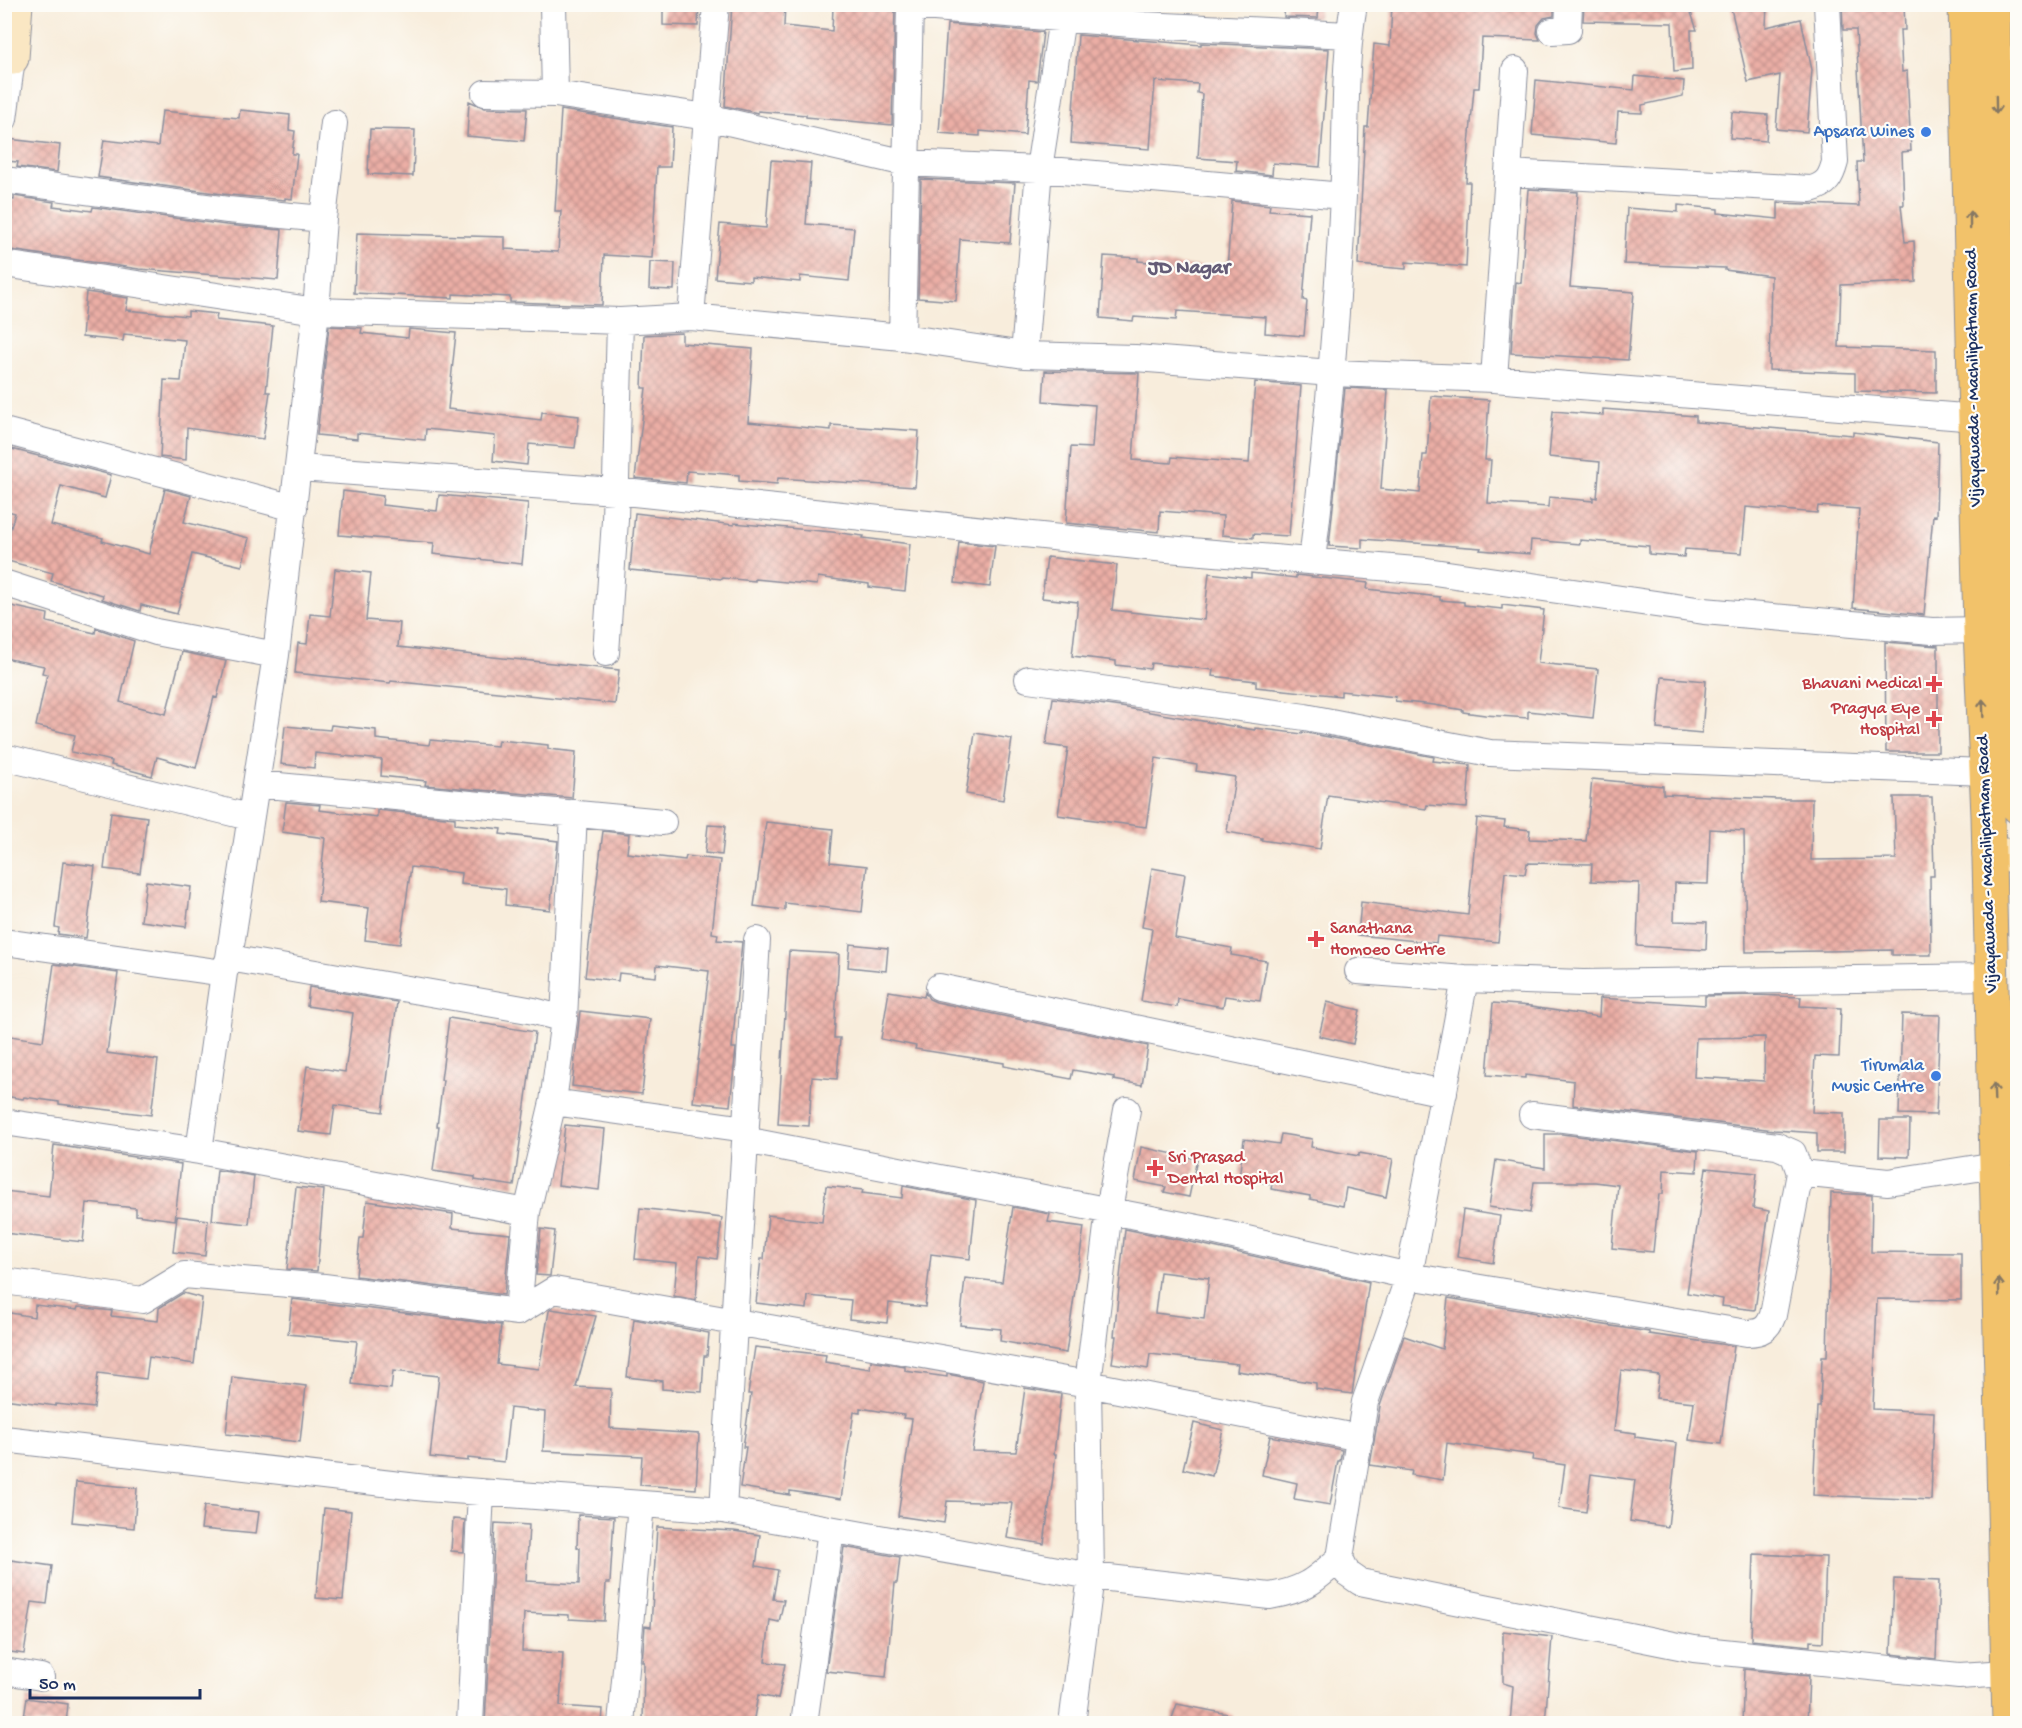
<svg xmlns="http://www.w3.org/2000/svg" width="2022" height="1728" font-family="'Gochi Hand',sans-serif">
	<defs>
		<pattern id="building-cross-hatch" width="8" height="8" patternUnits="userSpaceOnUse" patternTransform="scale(1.5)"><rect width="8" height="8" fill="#ecafa6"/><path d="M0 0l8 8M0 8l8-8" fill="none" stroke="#be8f8a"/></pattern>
	</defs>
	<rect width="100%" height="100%" fill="#fdfcf7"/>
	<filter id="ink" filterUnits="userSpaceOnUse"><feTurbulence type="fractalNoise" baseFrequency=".0167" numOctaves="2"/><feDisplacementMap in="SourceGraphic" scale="12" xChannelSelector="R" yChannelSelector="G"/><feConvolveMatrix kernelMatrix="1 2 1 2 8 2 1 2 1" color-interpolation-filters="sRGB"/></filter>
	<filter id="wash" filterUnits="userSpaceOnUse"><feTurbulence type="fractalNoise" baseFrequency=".008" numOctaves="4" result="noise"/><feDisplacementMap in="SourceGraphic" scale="24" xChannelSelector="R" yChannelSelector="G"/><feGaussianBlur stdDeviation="1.35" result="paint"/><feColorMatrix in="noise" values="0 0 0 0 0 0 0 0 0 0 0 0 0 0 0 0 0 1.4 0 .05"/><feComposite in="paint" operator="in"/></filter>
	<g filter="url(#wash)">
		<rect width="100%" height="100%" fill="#f8eddc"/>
		<g id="blocks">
			<path fill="url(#building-cross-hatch)" fill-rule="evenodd" d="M663 4H699L698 26 663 25Z
				M732 4H785L784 26 832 31 833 7 895 8 892 125 806 117V115L758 111V113L725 106Z
				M1285 4H1319L1318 18 1284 17Z
				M1392 4H1554V16L1544 18 1538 25 1537 33 1540 40 1482 38 1479 88H1474L1470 134 1466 182H1470L1466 267 1406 262V269L1358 265 1365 127H1368L1374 44 1390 46Z
				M1584 4H1688L1697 30H1691L1692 70 1674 72 1672 23 1583 21Z
				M1730 4H1767L1766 27 1801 19 1812 70 1807 132 1776 129 1780 75 1748 82Z
				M1842 4H1904L1905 30H1900L1902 72 1907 71 1911 151 1902 152 1904 205H1901L1905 242 1914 241 1916 282 1841 285 1839 347 1936 350V393L1855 391V373L1769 370 1771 276 1725 270V268L1624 264 1627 208 1678 212V205L1718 209V213L1778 219V203L1859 206 1857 162H1863L1856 30H1843Z
				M947 24 1043 32 1037 81 1029 80 1025 135 980 131V136L939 133Z
				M1078 35 1201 45V43L1329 49 1320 167 1273 163 1272 175 1236 171 1237 161 1198 158 1202 94 1197 93 1198 84 1155 81 1150 149 1071 143Z
				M1635 76 1684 81 1683 96 1642 105V113L1618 112 1616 143 1532 135 1536 80 1634 90Z
				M469 101 485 108 527 109 524 141 467 136Z
				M240 110 290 115 289 130 295 131 292 154H297L292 199 285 198V200L230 195 98 177 104 140 158 146 162 111 239 118Z
				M561 110 672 127 670 167H657L652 258 604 255 602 305 510 302V297L453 294V298L354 293 357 233 505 237V249L558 252 561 211H555Z
				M1732 112 1768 115 1766 141 1730 138Z
				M370 129 415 130 413 176 368 174Z
				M8 139 60 145 57 172 17 167 18 162 6 161Z
				M771 160 811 163 806 224 854 228 849 281 800 276V282L751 277V281L715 278 720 224 766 228Z
				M921 179 1015 183 1010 243 960 239 956 301 918 298Z
				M1528 189 1578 192 1570 287 1634 292 1628 360 1511 353 1516 282 1521 283Z
				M14 196 54 202 53 206 92 211 93 207 226 225 282 230 278 280 139 269 4 249V199L14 200Z
				M1232 201 1270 205 1269 210 1310 213 1303 300 1307 301 1304 336 1265 333 1266 317 1177 311 1176 320 1134 317 1133 321 1100 318 1104 256 1138 258V261L1227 269Z
				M650 262 675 263 674 290 649 289Z
				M86 292 128 298 126 310 188 316V311L217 314 216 320 273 326 266 392H270L263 439 187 428 186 460 160 457 164 380 181 381 185 340 124 334 123 341 82 337Z
				M329 326 362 328 361 333 408 338 409 329 456 333 448 409 541 420 542 412 579 416 575 448 529 444 527 465 493 461 495 436 426 429 425 440 357 433V439L317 435Z
				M682 333V343L753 349 748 422 831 430V425L919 431 915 487 778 478 777 484 739 481V475L687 471 686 483 635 478 646 388H642L644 335Z
				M1045 371 1139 373 1133 460 1171 463 1172 457 1249 463 1255 382 1301 386 1289 536 1253 534V538L1222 535 1223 516 1160 511 1159 532 1066 523 1071 447 1092 448 1095 405 1043 401Z
				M1345 388 1388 390 1381 489 1420 493 1423 455H1427L1431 396 1489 400 1485 460H1491L1488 503 1548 507 1549 497 1593 501V497L1597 498 1600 462 1549 457 1553 411 1603 415V409L1696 416V422L1853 435V432L1938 442 1936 516 1933 515 1924 615 1853 608 1859 509 1818 506 1817 513 1746 507 1742 553 1685 549 1684 557 1649 554V546L1580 540V544L1531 540 1530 554 1480 550 1481 548 1362 539V548L1329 546Z
				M4 447 111 475 105 498 61 486 51 525 103 538 102 541 149 554 165 489 191 496 184 522 249 538 242 566 192 554 177 614 141 605 140 611 102 599 103 595 51 581 53 573 4 560V551L15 513 4 510Z
				M343 491 383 496 382 505 437 511 439 495 528 503 522 564 433 554 434 543 339 535Z
				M635 513 734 525V523L832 532 864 536 863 538 910 544 905 591 869 587V584L818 577 817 585 755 579V581L722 578V579L630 570Z
				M959 542 995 546 990 587 955 583Z
				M1047 557 1117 565 1112 610 1204 620 1209 573 1251 578V573L1296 578V575L1368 583 1367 589 1440 597V600L1464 602V605L1502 609V605L1544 610 1538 663 1598 669 1593 718 1528 711V718L1485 715 1463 712V710L1434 705 1395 701 1396 697 1341 691V696L1256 687V681L1212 676 1213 670 1151 663 1150 669 1116 665V661L1072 656 1078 602 1042 598Z
				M335 569 371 573 366 620 400 623 398 647 619 670 615 704 391 681 390 683 295 673 298 643 307 644 310 614 330 616Z
				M7 605 48 614 47 622 95 633 96 628 134 641 120 702 166 714 182 652 226 661 217 698 214 697 196 768 157 757 152 776 111 765 112 761 71 752 75 735 36 726 47 674 42 673 44 666 4 658V617Z
				M1885 642 1938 646V752H1886Z
				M1662 677 1706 681 1702 733 1657 729Z
				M1053 698 1121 707 1255 730V728L1302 734V732L1434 757 1433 761 1470 765 1467 808 1427 805 1426 809 1328 795 1320 849 1261 840 1262 838 1227 832 1235 777 1196 771 1197 765 1156 758 1146 827 1058 815 1068 748 1046 745Z
				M331 725 376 730V739L429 745 430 740 497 746 498 740 548 745V749L576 752 572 798 425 785 426 781 381 776 382 760 315 753 314 768 281 764 285 726 330 730Z
				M975 733 1012 739 1003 800 966 794Z
				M1592 779 1663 786V794L1776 799H1812L1811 860 1896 859 1894 797H1932L1934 876H1930L1931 955H1892V950L1746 952 1744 831 1710 829 1708 884 1675 883 1674 921 1707 922 1706 950 1637 946 1639 883 1591 881 1592 864 1527 863 1525 874 1505 872 1498 942 1437 936 1436 943 1358 935 1361 902 1468 915 1477 818 1505 821 1504 827 1530 830 1529 839 1586 841Z
				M286 802 320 805 319 810 377 817V810L455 818V824L501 829 500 834 558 841 550 910 505 905 506 889 460 884 461 873 411 867 400 944 365 940 369 908 318 902 325 838 282 832Z
				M111 812 147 817 140 873 104 869Z
				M766 822 833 829 830 862 867 866 862 912 785 903V910L754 906Z
				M708 825 725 826 722 855 705 853Z
				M603 831 629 834 627 853 685 860 686 856 720 860 712 933 718 934 717 940 742 942 732 1048H736L730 1106 693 1102 709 971 657 965 656 977 619 973 618 981 585 977Z
				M63 862 95 866 86 938 58 934 59 928 55 927Z
				M1152 868 1185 874 1175 938 1232 948 1231 955 1267 961 1260 1001 1225 996 1223 1007 1178 999 1177 1007 1141 1001 1152 929 1142 927Z
				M146 881 191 887 186 927 141 921Z
				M850 944 888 948 886 971 848 967Z
				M789 951 839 954 834 1038H840L837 1079 812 1077 809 1126 778 1124Z
				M54 964 118 973 107 1053 158 1060 151 1115 59 1104V1102L24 1097 23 1099 4 1096V1035L43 1041Z
				M309 987 397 1002 383 1112 335 1105 331 1135 298 1131 307 1066 345 1072 353 1013 307 1006Z
				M889 991 924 997 925 992 929 999 936 1002 1148 1046 1142 1085 1114 1080V1077L1073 1070 1071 1079 1039 1073 1004 1066V1063L915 1049 916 1046 881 1039Z
				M1757 995 1801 997 1800 1006 1841 1008 1839 1057 1815 1056 1812 1112 1844 1113V1152H1817V1133L1774 1130 1573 1105 1574 1081 1525 1075V1078L1487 1075 1493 1003 1531 1006V1007L1599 1017 1600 998 1705 1005V996ZM1765 1037 1764 1081 1694 1077 1696 1038Z
				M1327 1002 1360 1010 1353 1044 1319 1036Z
				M580 1011 650 1019 642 1094 572 1086Z
				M1902 1014 1940 1015 1936 1115 1899 1114Z
				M449 1018 535 1032 514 1186 475 1180V1177L433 1171 439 1126H437L443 1080H441Z
				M1880 1120H1910L1909 1157 1879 1156Z
				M565 1125 605 1129 599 1190 558 1185Z
				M1281 1134 1312 1139 1311 1147 1359 1156V1153L1393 1159 1386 1197 1346 1188 1343 1206 1310 1199V1196L1271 1189 1272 1184 1239 1179 1244 1139 1279 1144Z
				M1545 1134H1562L1698 1151 1697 1172 1664 1170 1663 1194H1659L1653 1252 1612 1248 1618 1185 1595 1182H1534L1530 1213 1489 1207 1496 1160 1545 1168Z
				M54 1145 181 1164 175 1220 136 1215V1208L87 1203 83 1242 4 1233V1191L49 1196Z
				M1141 1147 1197 1159 1189 1197 1164 1192 1166 1187 1135 1181Z
				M1706 1168 1757 1173 1753 1208 1769 1211 1755 1310 1722 1306 1723 1299 1687 1293Z
				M217 1170 254 1176 249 1224 212 1220Z
				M826 1186 863 1190 862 1193 902 1198 903 1186 976 1200 970 1259 931 1254 925 1307 889 1303 887 1323 849 1319 851 1300 808 1296 807 1309 756 1303 761 1259H764L768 1215 822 1222Z
				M296 1187 324 1190 317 1271 287 1269Z
				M1831 1193 1872 1195 1871 1252 1961 1253V1300L1877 1299 1873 1409 1934 1412 1931 1500 1813 1495 1817 1407H1820L1822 1357H1827Z
				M367 1201 453 1214 452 1228 510 1234 504 1295 356 1276 360 1238H363Z
				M1013 1207 1050 1214 1048 1222 1084 1227 1066 1353 1000 1341 1001 1329 960 1325 965 1278 1002 1282Z
				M640 1208 722 1218 717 1259 699 1256 696 1300 674 1296 677 1263 635 1259Z
				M1463 1210 1500 1216 1493 1263 1457 1257Z
				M177 1216 208 1220 205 1256 173 1252Z
				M541 1229 555 1231 550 1276 536 1275Z
				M1125 1229 1200 1244 1369 1282 1352 1394 1316 1389V1383L1237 1371 1238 1364 1150 1354 1148 1369 1112 1363 1116 1336H1114ZM1160 1272 1209 1278 1204 1319 1155 1313Z
				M183 1293 202 1298 194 1364 149 1357 146 1379 98 1373 94 1408 56 1404V1406L4 1399V1312L34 1317 35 1305 77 1310 78 1307 112 1311 111 1316 158 1321 159 1308Z
				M1448 1298 1536 1313V1314L1649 1332V1334L1734 1346 1721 1444 1689 1440 1694 1402 1656 1398 1659 1375 1621 1370 1614 1430 1635 1433V1437L1677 1443 1668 1527 1630 1521 1635 1480 1591 1474 1586 1512 1559 1508 1565 1465 1532 1460 1533 1455 1447 1443 1443 1480 1411 1475 1412 1471 1370 1465 1380 1406 1404 1336 1442 1349Z
				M292 1299 501 1325 497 1364 539 1369 549 1311 551 1309 596 1316 576 1387 611 1389 610 1428 699 1434 696 1489 640 1485 642 1456 543 1451 545 1412 510 1408 504 1462 468 1458V1461L430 1457 439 1376 393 1371 391 1389 352 1384 357 1341 288 1334Z
				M634 1319 709 1333 707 1356H704L702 1392 662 1389V1381L627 1377Z
				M755 1347 826 1355 825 1362 870 1369 871 1361 905 1367V1371L947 1377V1374L983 1381 972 1451 1016 1452 1025 1388 1061 1394 1054 1454H1056L1044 1544 1007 1538 1012 1503 947 1501 944 1523 898 1516 912 1419 903 1418 904 1415 860 1408V1413L854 1412 841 1499 790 1491V1495L740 1487 746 1447H743L751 1394H748Z
				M232 1377 306 1386 300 1442 226 1434Z
				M1194 1423 1223 1430 1212 1476 1183 1469Z
				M1270 1436 1342 1450 1340 1461H1338L1330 1505 1294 1499 1297 1483 1262 1475Z
				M76 1482 137 1488 134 1528 72 1522Z
				M204 1506 259 1512 256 1534 201 1529Z
				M324 1508 351 1511 343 1600 316 1598Z
				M578 1515 614 1517 610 1583H606L604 1621 569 1619V1615L524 1613 522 1651 563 1653 560 1706 603 1709 602 1724H485L495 1523 529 1525 526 1581 579 1584 580 1548H577Z
				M453 1519 465 1520 463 1552 451 1551Z
				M657 1527 734 1531 760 1535 756 1566 778 1570 773 1599 784 1600 779 1622 770 1620 765 1662 785 1664 778 1699 758 1695 753 1724H720L694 1719V1724L643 1723 644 1662H642L645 1626 651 1627Z
				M844 1547 900 1557 897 1583H895L886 1677 826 1671Z
				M1754 1554 1826 1557 1823 1642 1810 1641V1646L1751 1640Z
				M11 1560 52 1566 47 1604 32 1602 24 1654 4 1651V1605Z
				M1894 1579 1939 1581 1936 1659 1891 1654Z
				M1503 1631 1552 1637 1545 1724H1510L1513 1686 1503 1683Z
				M1744 1669 1809 1676 1807 1724H1742Z
				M27 1698 68 1704 66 1724H23Z
				M1177 1704 1233 1715 1232 1724H1170Z"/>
		</g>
	</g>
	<g filter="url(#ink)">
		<use href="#blocks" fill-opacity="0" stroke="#8a8e9d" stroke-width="1.5"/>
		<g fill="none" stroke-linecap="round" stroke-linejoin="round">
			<g stroke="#8a8e9d" stroke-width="28">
				<path id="street" d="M553 4 555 94
					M1552 31 1568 30 1569 4
					M1995 61 2018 60
					M485 93 555 94 707 117 906 163 1039 169 1343 196
					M4 119 12 58
					M1508 173 1811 189C1827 185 1831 177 1835 162L1827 4
					M4 180 228 210 323 219 334 123
					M4 264 316 311 620 321
					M691 317 902 337 1024 355 1039 169 1062 18
					M902 337 910 6 1144 25 1349 35
					M1024 355 1135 358 1332 373 1494 379 1976 418
					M1494 379 1515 70
					M4 431 294 508
					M299 468 615 491 1156 548 1427 571 1704 611 1932 631 1980 630
					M1312 560C1327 439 1337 317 1343 196 1347 132 1343 67 1354 4
					M4 583 156 632 276 655
					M606 653 615 520 620 321 691 317 716 4
					M1028 679 1305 717 1490 753 1985 772
					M4 757 249 817
					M257 784 663 822
					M4 942 224 973
					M229 958 534 1011 564 1019
					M1358 971 1465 979 1583 983 1991 977
					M1465 979 1409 1276 1365 1402 1340 1558 1347 1573 1360 1582 1694 1649 1959 1676 2008 1673
					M939 987 1444 1093
					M553 1102 746 1129
					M4 1122 199 1151 224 973 229 958 276 655 316 311 323 219
					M745 1140 1203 1229 1409 1276 1747 1333C1761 1333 1768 1329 1773 1315L1800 1173 1793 1153 1777 1146 1532 1115
					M199 1151 527 1212 553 1102 564 1019 574 813
					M1800 1173 1888 1182 1996 1165
					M4 1281 143 1300 184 1275 324 1287 518 1312 554 1290 1088 1384 1360 1438
					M518 1312 527 1212
					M4 1439 426 1488 723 1510 757 940
					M723 1510 1091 1576 1270 1596C1305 1590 1315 1580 1340 1558
					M4 1671 41 1677
					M470 1724 481 1492
					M621 1724 641 1504
					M804 1724 831 1530
					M1072 1724 1091 1576 1088 1384 1109 1210 1127 1110"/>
			</g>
			<g stroke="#8a8e9d" stroke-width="35">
				<path id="secondary" d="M4 57 12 58 16 4
					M1989 855H2018"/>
			</g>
			<g stroke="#8a8e9d" stroke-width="35">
				<path id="highway" d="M1965 4 1980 630 1988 816 2009 1724
					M1993 4 2002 477 2018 807"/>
			</g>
			<use href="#street" stroke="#fff" stroke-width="26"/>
			<use href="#secondary" stroke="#fae7c3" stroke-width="33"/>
			<use href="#highway" stroke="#f2c26a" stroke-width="33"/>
		</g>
		<defs><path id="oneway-shaft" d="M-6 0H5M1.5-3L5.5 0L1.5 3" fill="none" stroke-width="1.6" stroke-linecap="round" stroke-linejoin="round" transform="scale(1.5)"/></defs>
		<g stroke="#867864">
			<use href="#oneway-shaft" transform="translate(1996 105) rotate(89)"/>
			<use href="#oneway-shaft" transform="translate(1970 220) rotate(-91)"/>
			<use href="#oneway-shaft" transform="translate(1983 708) rotate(-92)"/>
			<use href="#oneway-shaft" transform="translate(1994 1092) rotate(-92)"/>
			<use href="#oneway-shaft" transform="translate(1999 1287) rotate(-91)"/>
		</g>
	</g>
	<g fill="#3f7fe0" stroke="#fdfcf7" stroke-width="2">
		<circle cx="1926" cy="132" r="6"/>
		<circle cx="1936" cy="1076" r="6"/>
	</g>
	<g fill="#e0444e" stroke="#fdfcf7" stroke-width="2">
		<path d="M1931 675h6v6h6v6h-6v6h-6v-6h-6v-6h6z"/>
		<path d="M1931 710h6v6h6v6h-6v6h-6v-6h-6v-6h6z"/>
		<path d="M1313 930h6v6h6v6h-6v6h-6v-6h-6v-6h6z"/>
		<path d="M1152 1159h6v6h6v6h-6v6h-6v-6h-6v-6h6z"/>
	</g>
	<g text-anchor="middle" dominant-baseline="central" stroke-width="4.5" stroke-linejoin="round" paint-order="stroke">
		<g font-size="18" fill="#366cbe" stroke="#fdfcf7" text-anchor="end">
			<text x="1914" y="132">Apsara Wines</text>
			<text x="1924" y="1066">Tirumala<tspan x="1924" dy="21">Music Centre</tspan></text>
		</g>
		<g font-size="18" fill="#1b2f5e" stroke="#fdfcf7">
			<text transform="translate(1974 378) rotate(-91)">Vijayawada - Machilipatnam Road</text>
			<text transform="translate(1988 864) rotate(-92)">Vijayawada - Machilipatnam Road</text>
		</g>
		<g font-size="18" fill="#be3a42" stroke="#fdfcf7" text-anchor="end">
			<text x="1922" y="684">Bhavani Medical</text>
			<text x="1920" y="709">Pragya Eye<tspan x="1920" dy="21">Hospital</tspan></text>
			<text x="1330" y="929" text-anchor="start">Sanathana<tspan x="1330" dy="21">Homoeo Centre</tspan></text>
			<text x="1168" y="1158" text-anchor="start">Sri Prasad<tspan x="1168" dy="21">Dental Hospital</tspan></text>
		</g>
		<g font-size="20" font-weight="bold" fill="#645c77" stroke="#fdfcf7">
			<text x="1189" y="269">JD Nagar</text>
		</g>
	</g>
	<rect width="2022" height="1728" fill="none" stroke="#fdfcf7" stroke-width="24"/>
	<path d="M30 1689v9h170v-9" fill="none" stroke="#1b2f5e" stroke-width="3"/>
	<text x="39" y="1689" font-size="18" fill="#1b2f5e" stroke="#fdfcf7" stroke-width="4.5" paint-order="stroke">50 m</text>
</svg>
